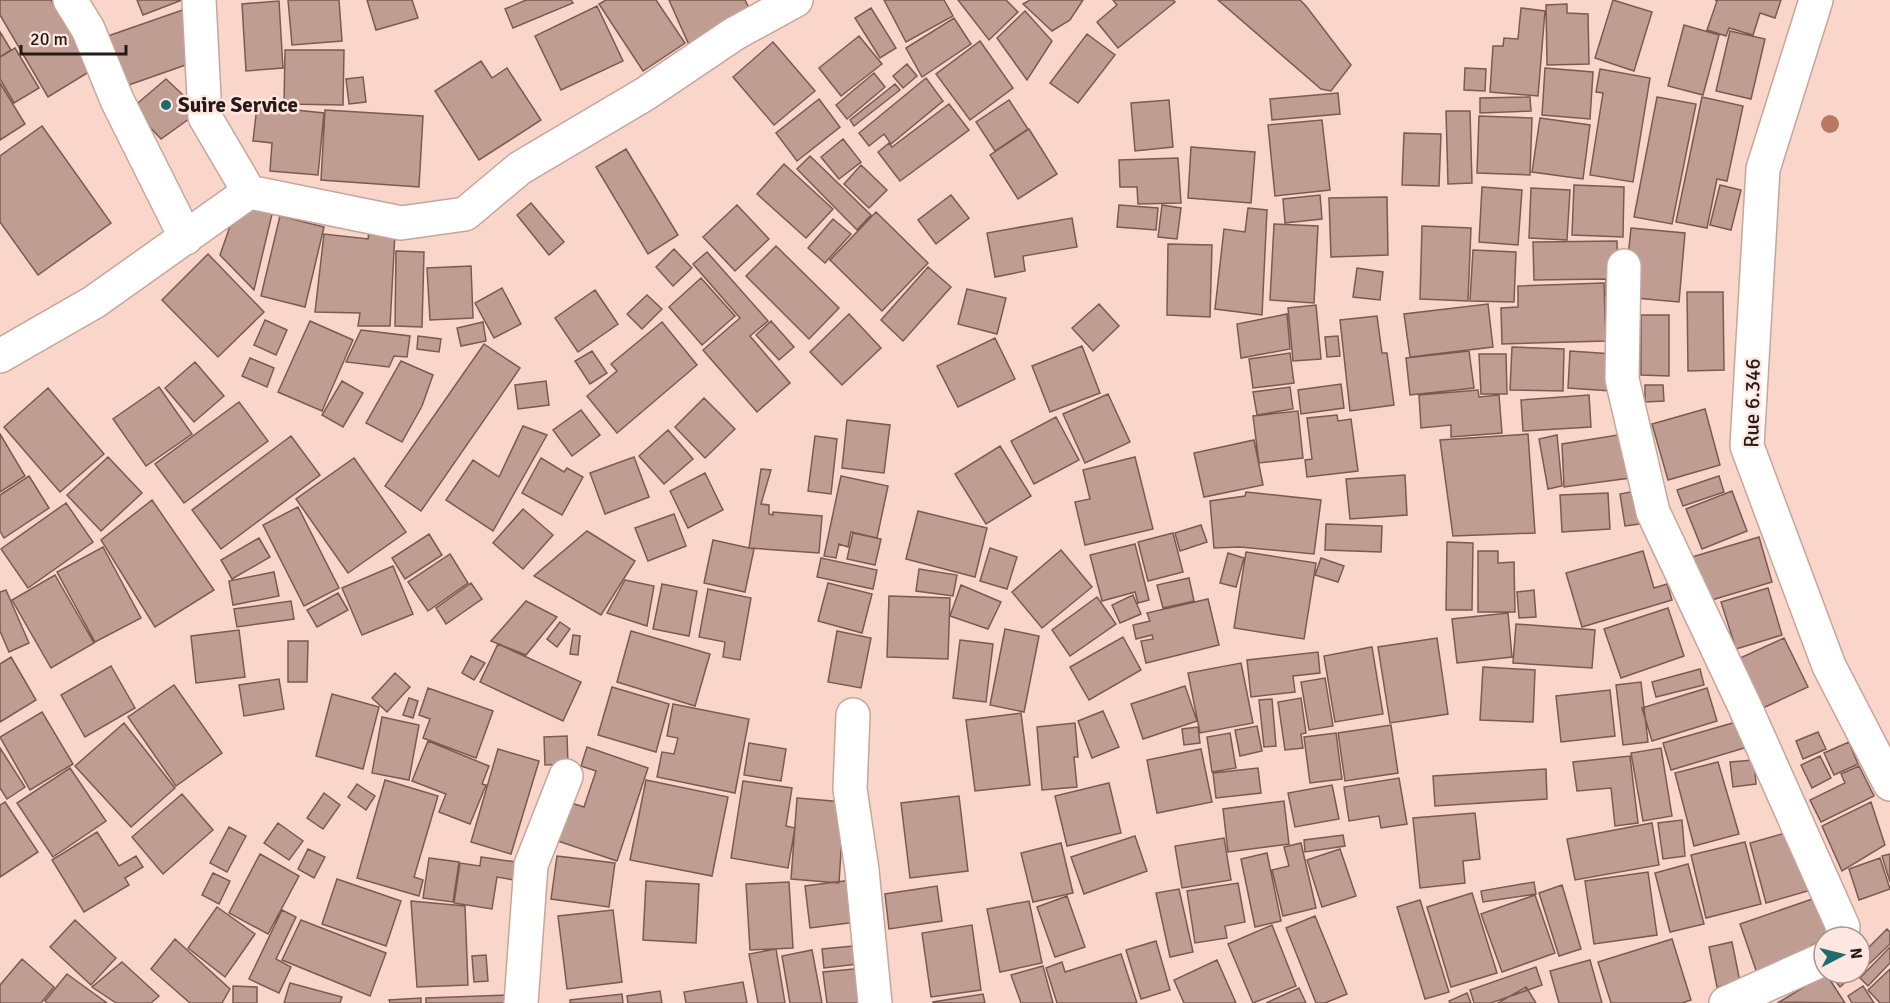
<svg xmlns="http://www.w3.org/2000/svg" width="1890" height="1003" font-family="Signika,sans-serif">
	<rect width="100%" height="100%" fill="#fad6ca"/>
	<path fill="#bf9d92" stroke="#7a5b51" stroke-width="1.5" d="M0 0H51L97 67 48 97 0 15Z
		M137 0H182L143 15Z
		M288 0H339L342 41 292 45Z
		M367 0H412L418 18 376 30Z
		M526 0H571L573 3 513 28 505 9Z
		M606 0H656L685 43 643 71 599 4Z
		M669 0H745L753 16 689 45Z
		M884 0H944L953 16 906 42Z
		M958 0H1006L1018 12 989 40Z
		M1030 0H1083L1070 20 1052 31 1023 4Z
		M1113 0H1173L1175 2 1118 48 1097 22 1117 5Z
		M1218 0H1300L1306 6 1351 65 1331 91 1321 89Z
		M1613 0 1652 12 1634 71 1595 58Z
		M1715 0H1781L1775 18 1760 13 1753 35 1729 28 1726 36 1707 30 1717 1Z
		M279 1 283 68 246 71 242 4Z
		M1567 4V13L1588 14 1589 64 1547 65 1546 5Z
		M197 5 214 55 123 87 105 37Z
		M597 6 623 61 561 90 535 36Z
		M871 8 896 48 880 58 855 18Z
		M1521 8 1545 11 1538 96 1490 92 1493 46H1503L1504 38 1518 39Z
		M1025 11 1052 41 1027 80 997 38Z
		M954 18 971 44 922 77 906 48Z
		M1684 25 1719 35 1703 95 1668 86Z
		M1730 31 1765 39 1751 99 1716 91Z
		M0 32 11 50 0 57Z
		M1087 34 1115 55 1078 103 1050 83Z
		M859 36 882 64 841 96 819 68Z
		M980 41 1013 88 970 120 936 74Z
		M773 42 815 91 774 125 733 77Z
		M15 48 39 88 14 103 0 79V57Z
		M285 50H344L343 105 284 104Z
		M481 61 492 78 507 68 541 120 479 160 435 91Z
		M907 64 917 76 903 88 893 76Z
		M1465 68 1486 69 1485 91 1464 90Z
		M1545 68 1593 72 1590 119 1542 115Z
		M1600 69 1650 78 1633 182 1590 175 1603 93 1596 92Z
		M874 73 885 87 847 119 836 105Z
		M363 77 366 102 349 104 346 79Z
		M926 78 943 101 891 144 884 134 869 146 859 133Z
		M166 79 200 111 161 139 132 108Z
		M0 83 25 124 0 140Z
		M895 84 900 90 854 126 850 120Z
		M1338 93 1340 114 1272 120 1270 99Z
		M1530 97 1531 111 1480 113V98Z
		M1657 97 1696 104 1672 224 1634 217Z
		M1702 97 1743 106 1727 181 1717 179 1707 228 1676 222Z
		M819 99 840 127 797 161 776 133Z
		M1009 100 1028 129 995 151 976 122Z
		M1169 100 1173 147 1135 151 1131 103Z
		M949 104 969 130 900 181 878 152 889 143 892 147Z
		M257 106 324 113 318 175 270 171 272 143 253 141Z
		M325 110 423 116 419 187 321 180Z
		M1446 111H1470L1472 183 1448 184Z
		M1479 116 1532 118 1530 175 1477 173Z
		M1540 118 1590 125 1583 179 1532 172Z
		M1322 120 1330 190 1275 196 1268 125Z
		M42 126 111 223 38 275 0 222V156Z
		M1029 129 1057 174 1018 199 990 155Z
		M1404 133 1441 134 1439 186 1402 185Z
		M843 139 861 162 839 179 821 157Z
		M1191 147 1255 152 1251 203 1188 198Z
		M626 149 678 235 648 254 596 167Z
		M810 156 871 215 857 230 797 169Z
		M1178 158 1181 203 1138 204 1137 187H1120L1119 160Z
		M784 164 833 209 806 238 757 194Z
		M861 165 887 190 869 208 844 184Z
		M1574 185 1624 187 1623 237 1572 235Z
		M1720 185 1741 190 1731 230 1710 225Z
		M1482 187 1522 190 1518 245 1479 242Z
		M1531 188 1570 190 1567 240 1529 238Z
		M951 195 969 218 936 244 918 220Z
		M1320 195 1322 219 1285 223 1283 199Z
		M1387 197 1388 255 1331 257 1329 198Z
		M531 203 564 242 549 255 517 215Z
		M737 205 769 239 735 271 703 237Z
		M1119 205 1158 208 1156 230 1117 227Z
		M1162 205 1181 208 1177 239 1158 237Z
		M1248 208 1267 210 1262 315 1215 309 1224 229 1245 232Z
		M236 209 273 210 254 290 220 255Z
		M876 212 928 263 882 311 830 260Z
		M280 216 324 227 305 307 261 296Z
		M1072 218 1077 247 1023 256 1025 271 995 277 987 233Z
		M833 219 851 234 825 263 808 248Z
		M1274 224 1318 226 1314 303 1270 300Z
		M1422 226 1471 228 1468 301 1420 299Z
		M1631 228 1685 233 1679 302 1624 297Z
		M369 232 395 233 390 326H358L360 313 315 312 324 234 368 239Z
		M1617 241 1618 279 1615 296H1606V279L1534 280 1533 242Z
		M1168 244 1212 245 1210 317 1167 315Z
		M776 246 839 308 809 339 746 276Z
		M674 249 692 268 673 286 656 267Z
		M1473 250 1516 252 1514 302 1470 301Z
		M396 251 424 252 422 327 395 326Z
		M707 252 768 321 750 336 790 383 757 412 703 350 740 318 693 264Z
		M208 254 264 312 218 357 162 300Z
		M471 266 473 318 430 320 427 268Z
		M928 267 951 287 903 341 881 320Z
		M1357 268 1383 272 1380 300 1353 297Z
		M701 278 735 316 702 345 669 307Z
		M1604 283 1606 341 1502 344 1501 308 1518 307V286Z
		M502 288 521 324 494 338 475 303Z
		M967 289 1006 298 997 334 958 324Z
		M595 290 618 324 578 352 555 318Z
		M1687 292H1723L1724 370 1688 371Z
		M647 295 662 309 642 329 627 314Z
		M1099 304 1119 326 1093 351 1072 328Z
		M1488 304 1493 347 1410 357 1404 314Z
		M1316 305 1321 359 1293 361 1288 308Z
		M849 314 881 348 842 385 810 352Z
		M1287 314 1290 349 1241 358 1237 324Z
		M1641 315H1669V376L1641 375Z
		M1377 316 1382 353H1387L1394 405 1350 411 1340 320Z
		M265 320 287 330 276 355 254 345Z
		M310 321 353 340 322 411 278 392Z
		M771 321 794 347 779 360 756 335Z
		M483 322 486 341 461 346 457 328Z
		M662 322 697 365 617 433 587 396 617 371 611 364Z
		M361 330 410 336 407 357 394 356 389 367 346 362Z
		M418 336 441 339 439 352 417 349Z
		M1338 336 1340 356 1327 357 1325 337Z
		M995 338 1015 379 958 407 937 366Z
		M484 344 520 368 421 511 385 486Z
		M1082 346 1100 393 1050 412 1032 366Z
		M1512 347 1564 349 1563 391 1510 390Z
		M592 351 607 373 590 384 575 361Z
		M1469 351 1474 388 1410 395 1406 358Z
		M1570 351 1613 354 1611 391 1568 388Z
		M1290 353 1294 383 1253 388 1249 359Z
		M1479 354H1506L1507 394H1481Z
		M250 358 274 368 267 387 242 376Z
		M401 361 433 375 422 406 402 442 366 423Z
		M195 362 224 396 194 422 165 388Z
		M342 381 363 393 343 427 322 415Z
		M546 381 549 405 518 409 515 385Z
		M1341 384 1344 408 1301 414 1298 390Z
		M1645 385H1663L1664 401 1645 402Z
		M159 387 192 434 146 466 113 419Z
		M1290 387 1293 409 1257 415 1253 392Z
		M48 388 104 454 60 492 4 427Z
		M1478 390 1479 397 1499 395 1502 433 1451 437V425L1421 428 1419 395Z
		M1108 394 1130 442 1085 463 1063 414Z
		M1589 395 1591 427 1523 431 1521 400Z
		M704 398 735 429 705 458 675 427Z
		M239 402 268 441 184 503 155 464Z
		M1705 409 1720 465 1668 480 1652 424Z
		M581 410 600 435 572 456 553 430Z
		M1298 411 1303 458 1259 463 1253 416Z
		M1337 415 1338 421 1351 419 1358 471 1307 477 1305 460 1312 459 1307 418Z
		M1056 417 1079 460 1034 484 1011 441Z
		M847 420 890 425 884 473 842 468Z
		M523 426 547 435 493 531 446 500 473 460 499 477Z
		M668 430 693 459 664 484 639 456Z
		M0 434 25 476 0 492Z
		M1528 434 1535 533 1453 536 1440 440Z
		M1624 434 1630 478 1564 487 1562 444Z
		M1557 435 1562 486 1548 489 1539 439Z
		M291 436 320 475 221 549 192 510Z
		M815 436 837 439 831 494 808 491Z
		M1254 440 1263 485 1204 497 1194 453Z
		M1000 446 1031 496 986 524 955 474Z
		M108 457 142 493 101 531 67 495Z
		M634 457 649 497 605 514 590 473Z
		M1135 457 1153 529 1085 545 1075 502 1090 499 1083 470Z
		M354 458 406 532 348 573 296 499Z
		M541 458 564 472 567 468 583 477 562 515 522 493Z
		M761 469 771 470 761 504 769 505V514L773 515V512L822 516 819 553 749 548Z
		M705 473 723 510 688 528 670 491Z
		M1405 475 1407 515 1350 519 1346 479Z
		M29 476 49 508 4 538 0 531V495Z
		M841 476 888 486 877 538 851 532 848 547 839 544 836 558 824 556Z
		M1719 476 1724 492 1683 506 1677 490Z
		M1641 490 1647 523 1625 526 1620 494Z
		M1732 491 1747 531 1702 549 1686 509Z
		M1246 492 1321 500 1314 554 1240 547 1214 548 1210 501 1245 496Z
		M1608 493 1610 529 1562 532 1560 495Z
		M152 500 214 590 155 627 101 540Z
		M66 503 93 542 28 588 1 549Z
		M298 507 339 588 304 606 263 525Z
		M523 509 553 535 523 569 493 543Z
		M918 511 987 528 975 577 906 559Z
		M674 514 686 546 648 561 635 528Z
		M1326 524 1382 526 1381 552 1325 550Z
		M1201 525 1207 542 1180 551 1175 533Z
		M587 531 635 561 601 615 534 576Z
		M853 533 881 539 875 565 847 559Z
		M1173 533 1183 572 1148 581 1138 542Z
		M429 534 442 555 405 579 392 558Z
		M1759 537 1772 582 1705 602 1692 557Z
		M259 538 270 557 232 579 221 560Z
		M713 540 754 549 745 592 704 583Z
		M1447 542 1473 543 1472 610H1446Z
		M1135 544 1149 600 1138 603 1135 592 1102 601 1090 555Z
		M103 547 141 618 95 642 57 572Z
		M990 548 1017 557 1007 589 980 581Z
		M1061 550 1092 587 1042 628 1012 592Z
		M1478 551H1498V563L1514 562 1515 612H1478Z
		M1643 551 1654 588 1667 584 1672 600 1582 627 1566 573Z
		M1246 552 1316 563 1304 639 1234 628Z
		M1228 553 1244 558 1236 587 1220 583Z
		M450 554 468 583 428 611 408 582Z
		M821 558 877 570 873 589 817 577Z
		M1321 558 1344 566 1338 582 1315 575Z
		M393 566 413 614 362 635 342 588Z
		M919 569 957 575 953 596 916 591Z
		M274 572 279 596 233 605 229 581Z
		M55 575 94 643 51 668 12 600Z
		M1189 578 1194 601 1163 608 1157 585Z
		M625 580 654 586 647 626 607 613Z
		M471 583 482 599 446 624 436 608Z
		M828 583 872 594 862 633 818 621Z
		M662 584 697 591 689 636 653 629Z
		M961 585 1001 602 988 629 950 616Z
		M1768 588 1782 635 1736 649 1721 602Z
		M708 589 751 598 740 660 723 657 725 642 699 637Z
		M6 590 29 643 9 652 0 631V592Z
		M1534 590 1536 617 1519 618 1517 592Z
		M338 593 348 610 317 627 307 610Z
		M1133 595 1141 614 1120 623 1112 605Z
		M889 596 950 598 948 659 887 657Z
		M1097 597 1116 624 1070 656 1052 630Z
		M1208 599 1219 645 1146 663 1141 641 1153 639 1152 635 1136 639 1133 625 1150 621 1147 613Z
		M291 601 294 619 237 627 234 609Z
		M526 601 557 617 526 655 491 641Z
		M1668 608 1684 656 1621 678 1604 629Z
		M1508 613 1512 657 1457 663 1452 619Z
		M560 622 570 629 557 647 547 639Z
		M1516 624 1595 630 1592 668 1513 663Z
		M1005 629 1039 636 1024 712 990 705Z
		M239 630 245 677 196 683 191 636Z
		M631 631 710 654 695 706 617 682Z
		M837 631 871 638 861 688 828 682Z
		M573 635 580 636 578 655 570 654Z
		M1123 637 1141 670 1089 700 1070 667Z
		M1437 638 1448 714 1390 723 1378 647Z
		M1784 638 1808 687 1763 708 1740 658Z
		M960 640 993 644 986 702 953 698Z
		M288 641H308L307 682H288Z
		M498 644 581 682 563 721 480 682Z
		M1372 647 1383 714 1335 722 1324 656Z
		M1318 652 1320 673 1293 676 1295 692 1251 697 1247 660Z
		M471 656 485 663 474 680 462 673Z
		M11 657 36 700 0 722V664Z
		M1241 663 1253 723 1200 733 1188 673Z
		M111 666 135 708 85 737 61 695Z
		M1483 667 1535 670 1533 722 1480 720Z
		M1700 669 1704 685 1656 697 1652 682Z
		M395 673 410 687 387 712 372 698Z
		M1325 678 1333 726 1309 730 1301 682Z
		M279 679 284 709 244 716 239 685Z
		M1641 682 1648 742 1623 745 1616 685Z
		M174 685 222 753 176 786 128 717Z
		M1185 686 1197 721 1143 739 1131 704Z
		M612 687 669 704 656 752 598 735Z
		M428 688 493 711 476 758 423 738 430 719 419 715Z
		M1707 688 1717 721 1652 741 1642 708Z
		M1610 690 1615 736 1561 742 1556 696Z
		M332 694 379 707 363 769 316 756Z
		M409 698 418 701 413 718 403 715Z
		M1301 698 1306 733 1301 734 1303 748 1285 750 1278 702Z
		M1272 699 1276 746 1264 747 1259 700Z
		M673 704 749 719 735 793 657 777 662 752 674 754 678 738 667 736Z
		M1103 711 1119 747 1092 758 1078 721Z
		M42 712 73 764 30 790 0 737Z
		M1021 713 1030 785 975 791 966 720Z
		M382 717 419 725 409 780 372 773Z
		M1743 720 1751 746 1671 770 1663 743Z
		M124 723 175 788 131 827 75 766Z
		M1075 723 1078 757H1074L1077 787 1042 790 1037 727Z
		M1391 725 1398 773 1345 781 1338 733Z
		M1257 726 1262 751 1240 756 1235 730Z
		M1198 727 1200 743 1184 745 1182 729Z
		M1818 732 1826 749 1803 759 1796 741Z
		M1230 733 1236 768 1212 772 1207 737Z
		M1336 733 1342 779 1310 783 1304 737Z
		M567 736 568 764 545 765 544 737Z
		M428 741 489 766 482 784 486 785 470 824 439 812 446 794 412 781Z
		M1849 742 1858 764 1834 775 1824 753Z
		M749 743 786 749 781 781 744 775Z
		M587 747 648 768 617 861 555 840 568 802 584 807 596 771 581 766Z
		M0 748 25 787 7 799 0 788Z
		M1661 748 1672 816 1643 821 1631 753Z
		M498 749 539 761 511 854 471 842Z
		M1201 749 1212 802 1157 813 1147 760Z
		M1630 756 1638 823 1615 826 1611 788 1577 791 1573 762Z
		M1820 756 1831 778 1812 788 1801 765Z
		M1754 760 1756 784 1733 787 1730 762Z
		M1718 762 1739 834 1694 846 1675 773Z
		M1859 766 1874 796 1821 822 1810 800 1845 783 1841 774Z
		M70 768 106 821 53 857 17 803Z
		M1258 768 1261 793 1216 798 1213 773Z
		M1546 769 1547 799 1435 806 1433 776Z
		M1399 778 1407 824 1381 828 1379 816 1349 821 1344 787Z
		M385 780 438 796 414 877 423 880 419 896 357 878Z
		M646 780 728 797 712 876 630 860Z
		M743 781 792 788 786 826 795 828 788 868 731 858Z
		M1109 783 1121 833 1067 846 1055 796Z
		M357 784 375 796 366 810 348 797Z
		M1332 785 1339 819 1295 827 1288 793Z
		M324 793 340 805 323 829 307 818Z
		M182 794 213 830 163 874 132 837Z
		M959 796 968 871 910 878 901 803Z
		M797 798 844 802 839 883 791 879Z
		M1284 801 1289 844 1228 852 1223 809Z
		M5 802 38 852 0 877V805Z
		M1871 802 1885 845 1842 871 1822 826Z
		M1475 813 1480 859 1463 861 1465 883 1420 888 1413 818Z
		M1682 820 1685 856 1663 859 1658 823Z
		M278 823 303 841 289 860 264 843Z
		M1652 823 1659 865 1575 880 1567 839Z
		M229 827 246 836 227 872 210 863Z
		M1796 830 1811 890 1766 903 1750 843Z
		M97 832 119 866 136 856 143 867 125 878 129 885 84 912 52 860Z
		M1343 835 1345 846 1305 852 1304 840Z
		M1135 836 1147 871 1084 894 1071 857Z
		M1224 838 1231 880 1182 888 1175 846Z
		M1745 842 1761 904 1706 918 1691 855Z
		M1061 843 1073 893 1033 902 1021 853Z
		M1301 843 1316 908 1283 916 1272 870 1289 866 1284 847Z
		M308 849 325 857 314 878 298 869Z
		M1340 849 1356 896 1322 907 1307 860Z
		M1267 853 1281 921 1255 927 1241 859Z
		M260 854 299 876 268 934 229 913Z
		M1890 854V882L1882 856Z
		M557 856 615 863 609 907 551 899Z
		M481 857 516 862 514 880 497 877 492 909 454 903 460 863 480 866Z
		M429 858 459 862 453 902 423 898Z
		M1880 858 1890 889 1859 900 1849 869Z
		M1688 864 1704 924 1670 932 1655 873Z
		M1648 872 1657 935 1594 944 1585 881Z
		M213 873 230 881 219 904 202 895Z
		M337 879 401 901 386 946 322 924Z
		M859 879 864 921 810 928 805 886Z
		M646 881 699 884 696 943 643 940Z
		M789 882 793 948 750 950 746 884Z
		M1534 882 1536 894 1483 902 1481 891Z
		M1238 883 1245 922 1225 926 1227 938 1195 943 1187 891Z
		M1562 885 1581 949 1559 956 1539 893Z
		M937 886 942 921 889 929 885 894Z
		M1179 889 1193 952 1170 957 1156 893Z
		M1472 893 1497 973 1451 987 1427 907Z
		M1535 895 1555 953 1502 972 1481 914Z
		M1067 896 1085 947 1055 957 1037 907Z
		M1821 896 1835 937H1824V941L1812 945 1815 956 1758 976 1740 924Z
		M1420 900 1449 992 1425 999 1397 907Z
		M411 901 465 906 468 985 417 987Z
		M1029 901 1042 963 1000 972 987 909Z
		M217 907 255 934 225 977 188 948Z
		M282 910 296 917 276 959 291 967 279 993 249 979Z
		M613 910 622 982 567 989 558 916Z
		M1315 916 1347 994 1325 1003H1316L1286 928Z
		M75 920 116 958 91 985 50 947Z
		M301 920 386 953 370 996 282 960Z
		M972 925 981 990 931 997 922 933Z
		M1272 925 1296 986 1253 1003 1228 944Z
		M1887 929 1890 932V944L1868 965 1860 956Z
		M175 939 230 989 222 1003H190L151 969Z
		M1672 939 1691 1000 1682 1003H1611L1598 962Z
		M1156 941 1170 990 1141 999 1126 950Z
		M1732 942 1740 982 1717 987 1709 947Z
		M864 945 866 963 824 968 822 949Z
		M1890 947V963L1868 986 1860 978Z
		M776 949 785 1003H758L749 954Z
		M812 950 822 1003H790L782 956Z
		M1121 954 1137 1003H1057L1046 968 1062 962 1065 972Z
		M486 955 488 981 474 982 472 956Z
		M22 959 54 987 41 1003H0V985Z
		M1217 960 1236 1003H1184L1174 980Z
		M1590 960 1602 1003H1559L1550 971Z
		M122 962 159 996 151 1003H116L92 987Z
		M1043 966 1053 1003H1021L1011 975Z
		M1536 967 1542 985 1491 1003H1474L1470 990Z
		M864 968 867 1003H827L823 972Z
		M1890 969V1003H1880L1868 990Z
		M1829 973H1856L1840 987Z
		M67 974 107 1003H47L45 1001Z
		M1826 974 1845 1003 1779 1002Z
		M743 982 747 1003H686L684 992Z
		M290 983 342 997 340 1003H284Z
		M233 986 257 987V1003H233Z
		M1863 986 1874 1003H1852L1848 996Z
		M1526 987 1536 1003H1498Z
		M1299 988 1306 1003H1266Z
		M660 991 662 1003H628L627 996Z
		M1467 993 1471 1003H1450L1449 1001Z
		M622 994 623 1003H570V1000Z
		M983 994 985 1003H933V1002Z
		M507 995 508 1003H426V998Z
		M421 998V1003H390L389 1000Z"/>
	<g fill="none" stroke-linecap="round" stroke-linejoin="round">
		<g stroke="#c7a59a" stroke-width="36">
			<path id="minor" d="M70 0 88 29 117 100 186 238
				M199 0 205 117 249 192 401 223 465 214 520 168 645 94 734 34 796 0
				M1816 0 1763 169 1747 446 1829 666 1890 784
				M1624 266 1622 379 1653 512 1745 707 1843 927 1842 937
				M0 356 94 302 249 192
				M853 715 850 789 862 870 875 1003
				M521 1003 531 865 566 776
				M1726 1003 1824 959"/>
		</g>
		<use href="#minor" stroke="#fff" stroke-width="33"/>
	</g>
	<circle fill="#b97861" cx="1830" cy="124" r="9"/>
	<circle fill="#206c6c" stroke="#fde7e0" stroke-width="2" cx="166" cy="105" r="6"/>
	<g text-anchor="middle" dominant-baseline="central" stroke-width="5" stroke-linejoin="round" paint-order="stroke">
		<g font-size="21" font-weight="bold" fill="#271a16" stroke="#fde7e0" text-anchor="start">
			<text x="178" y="105">Suire Service</text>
		</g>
		<g font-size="21" fill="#271a16" stroke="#fde7e0">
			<text transform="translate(1752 403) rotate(-89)">Rue 6.346</text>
		</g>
	</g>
	<g transform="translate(1842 955) rotate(83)"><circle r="28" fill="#fde7e0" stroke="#a7958f" stroke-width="1.5"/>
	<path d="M0-4.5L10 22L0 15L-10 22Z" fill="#206c6c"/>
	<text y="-9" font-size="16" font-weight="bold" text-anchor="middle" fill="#271a16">N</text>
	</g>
	<path d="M21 45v9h105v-9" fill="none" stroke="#271a16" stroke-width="3"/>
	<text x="30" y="45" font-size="18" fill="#271a16" stroke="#fde7e0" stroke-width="4.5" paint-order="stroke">20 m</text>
</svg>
